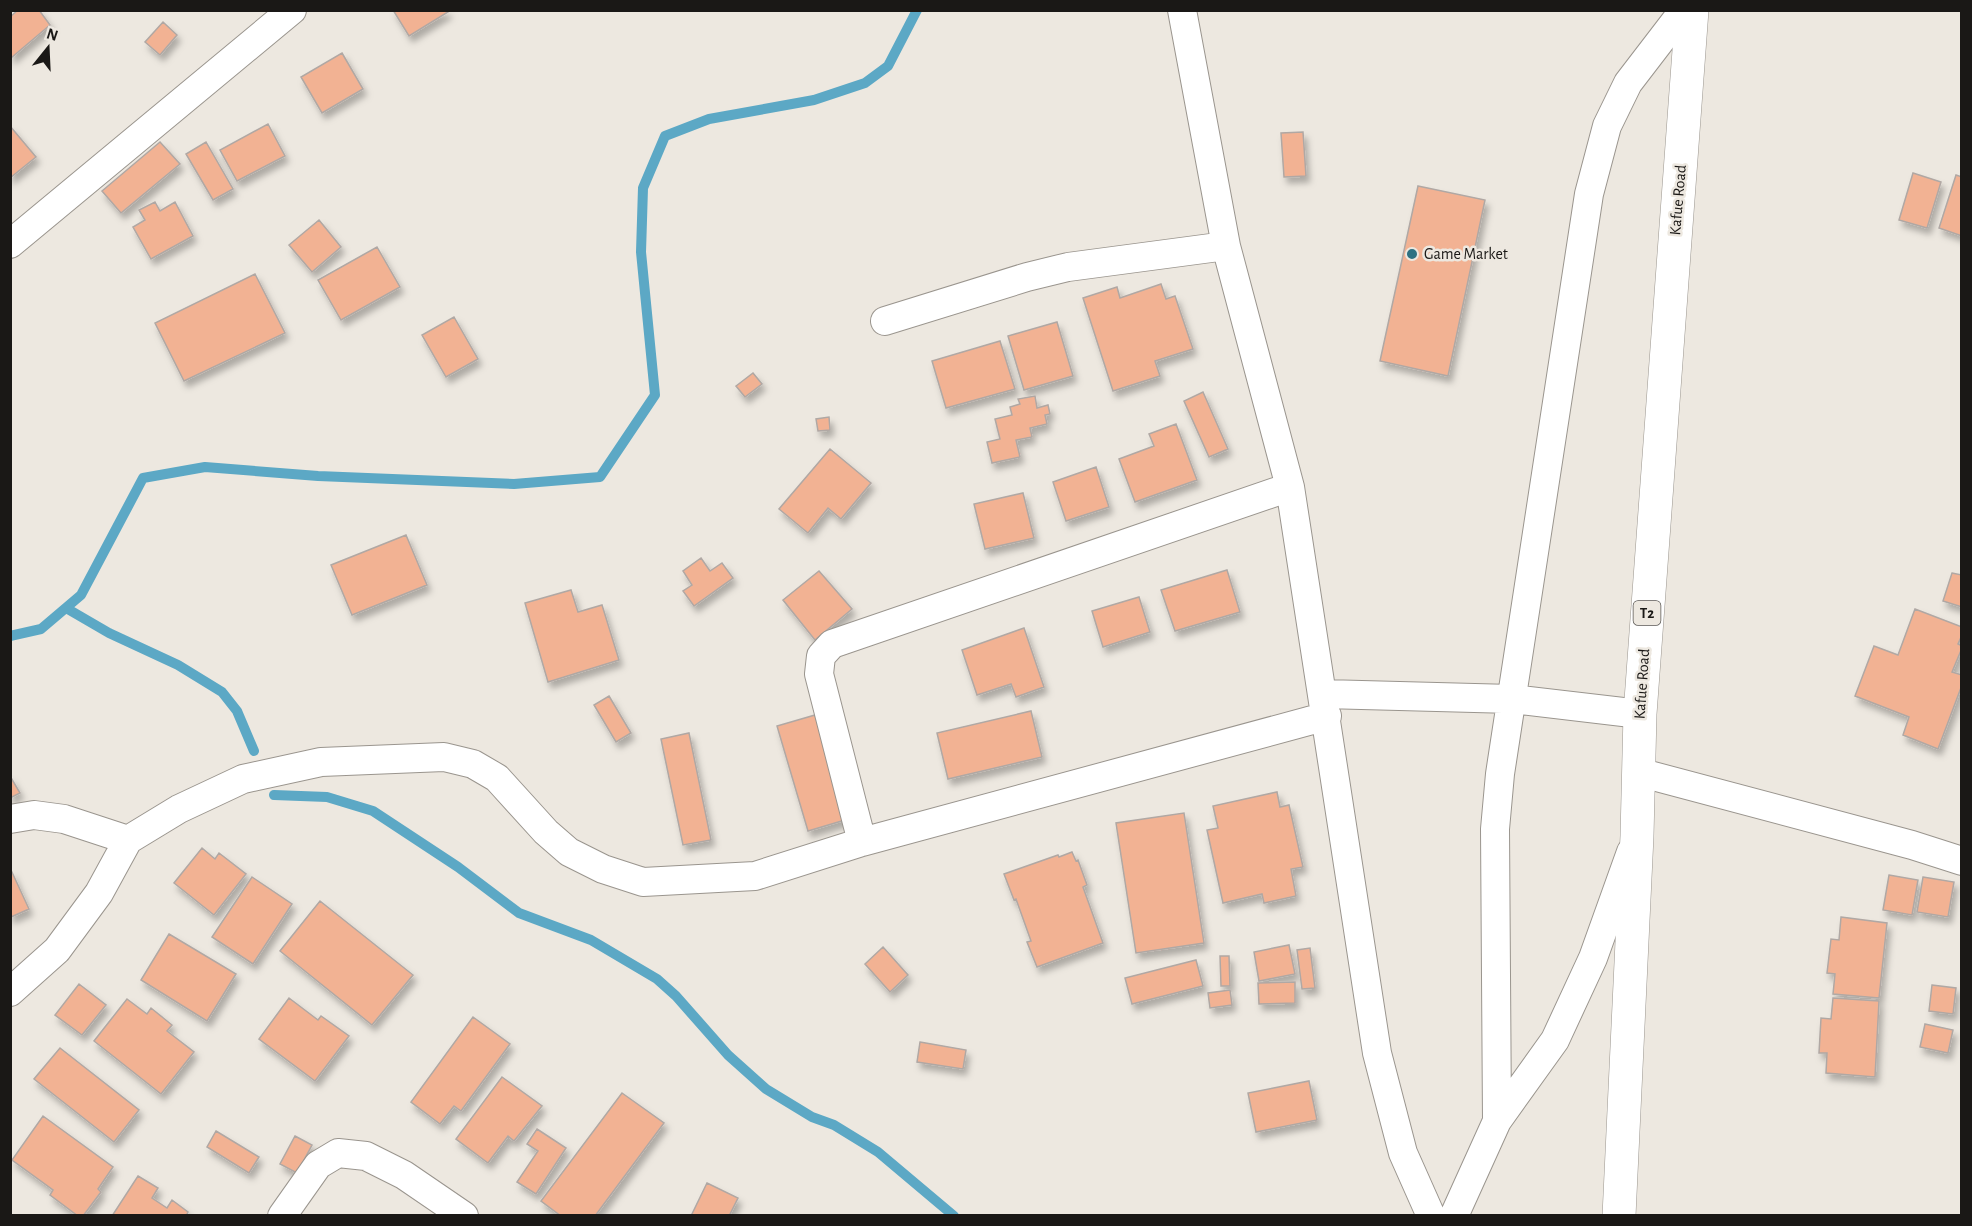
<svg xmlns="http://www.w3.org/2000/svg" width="1972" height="1226" font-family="'Alegreya Sans',sans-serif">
	<defs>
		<filter id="shadow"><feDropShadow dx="3.5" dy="6" stdDeviation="3" flood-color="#0004"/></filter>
	</defs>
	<rect width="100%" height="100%" fill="#ede8e0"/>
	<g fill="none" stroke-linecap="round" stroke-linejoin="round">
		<path stroke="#5ca8c5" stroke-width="10" d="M66 608 109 633 178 665 222 692 237 711 254 751
			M10 636 41 629 81 595 143 478 205 467 318 476 514 484 600 477 655 395 641 252 643 188 665 136 709 119 814 100 865 83 888 66 917 10
			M274 795 327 797 373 811 458 867 519 913 591 940 657 979 676 996 728 1055 766 1089 812 1117 834 1125 878 1152 954 1216"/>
	</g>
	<path fill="#f2b293" stroke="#b0a8a4" stroke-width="1.5" filter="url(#shadow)" d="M18 10H39L50 25 11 58 10 17Z
		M393 10H447L448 12 409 36Z
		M163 22 177 35 160 55 145 42Z
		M342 53 363 89 322 113 301 77Z
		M268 124 285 156 237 181 220 150Z
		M10 126 36 157 10 178Z
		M1303 132 1306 176 1284 177 1281 133Z
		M160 142 180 164 121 213 102 191Z
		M206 142 233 189 213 200 186 154Z
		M1913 173 1941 182 1927 228 1899 220Z
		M1956 175 1962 177V236L1939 228Z
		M1418 186 1485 200 1448 376 1380 361Z
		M155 202 160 211 175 202 193 236 151 259 133 227 145 220 139 210Z
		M319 220 341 247 312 272 289 245Z
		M377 247 400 287 341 320 318 280Z
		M255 274 285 333 184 381 155 323Z
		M1161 284 1166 299 1175 296 1193 349 1155 361 1160 376 1113 391 1083 298 1117 287 1120 298Z
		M454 317 478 359 446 377 422 335Z
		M1057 322 1073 376 1024 390 1008 336Z
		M1000 341 1015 389 946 408 932 361Z
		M753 373 762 384 745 397 736 386Z
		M1203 392 1228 449 1209 457 1184 401Z
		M1035 396 1037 408 1048 405 1050 414 1045 415 1047 424 1030 428 1032 437 1016 440 1020 457 992 463 987 442 1000 439 995 419 1012 415 1010 407 1020 404 1018 399Z
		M829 417 830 430 818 431 816 419Z
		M1176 424 1197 480 1135 502 1119 459 1154 446 1149 434Z
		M830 449 871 483 841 519 828 508 808 533 779 509Z
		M1096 467 1109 507 1066 521 1053 482Z
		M1023 493 1034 538 985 549 974 504Z
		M406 535 427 585 352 615 331 565Z
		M701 558 710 571 722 563 733 578 694 606 683 591 692 585 683 571Z
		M1227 570 1240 612 1175 631 1161 590Z
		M819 571 852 609 815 640 783 600Z
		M1952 573 1962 575V607L1943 601Z
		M571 590 578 612 602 605 619 660 548 682 525 603Z
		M1139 597 1150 632 1103 647 1092 611Z
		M1915 609 1962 627V635L1958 644 1962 646V648L1952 672 1962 675V685L1938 749 1903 735 1909 717 1855 696 1874 646 1898 655Z
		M1024 628 1044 687 1016 697 1011 684 977 695 962 650Z
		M609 696 631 733 616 742 594 705Z
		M1031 711 1042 757 948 779 937 733Z
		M815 715 845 820 808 831 777 726Z
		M689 733 711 840 683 845 661 739Z
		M10 776 20 793 10 798Z
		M1277 792 1280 807 1289 805 1303 867 1291 869 1296 896 1264 903 1262 894 1223 903 1207 830 1218 828 1213 806Z
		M1184 813 1204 943 1136 953 1116 823Z
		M202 848 215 859 219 853 246 874 214 915 174 883Z
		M1072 852 1076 861 1078 860 1087 885 1083 887 1103 943 1037 967 1027 942 1031 941 1016 899 1014 900 1004 874 1058 855 1059 857Z
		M11 870 29 909 11 917 10 916Z
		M1889 875 1918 880 1912 915 1883 910Z
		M252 877 292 904 253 964 212 937Z
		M1923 877 1954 882 1948 917 1917 912Z
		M320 901 413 975 372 1025 280 951Z
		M1841 917 1887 923 1879 998 1833 994 1835 974 1827 973 1831 939 1839 940Z
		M169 934 236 974 207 1021 141 980Z
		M1289 945 1295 974 1259 981 1254 952Z
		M883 947 908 975 890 992 865 964Z
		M1310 948 1315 988 1302 989 1297 950Z
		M1220 956H1229L1230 986H1221Z
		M1196 960 1203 986 1132 1004 1125 978Z
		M1295 982V1003L1259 1004 1258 983Z
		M79 984 106 1005 82 1035 55 1015Z
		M1932 985 1956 988 1953 1014 1929 1011Z
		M1230 990 1232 1005 1210 1008 1208 993Z
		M289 998 318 1020 321 1016 349 1036 315 1081 259 1039Z
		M1833 998 1879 1001 1875 1077 1826 1073 1827 1053H1819L1821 1018 1831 1019Z
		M127 999 147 1014 151 1008 172 1025 167 1031 194 1052 161 1094 94 1041Z
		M473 1017 510 1044 461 1111 454 1106 440 1124 411 1102Z
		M1925 1024 1953 1030 1948 1053 1920 1047Z
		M920 1042 966 1050 963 1069 917 1062Z
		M60 1048 139 1110 114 1142 34 1079Z
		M502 1077 542 1106 514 1141 508 1136 488 1163 456 1139Z
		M1309 1081 1317 1120 1256 1132 1248 1093Z
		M622 1093 664 1123 595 1216H561L541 1201Z
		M43 1116 113 1167 98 1189 101 1192 83 1216H78L50 1195 53 1190 12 1160Z
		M537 1129 566 1148 536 1194 517 1182 538 1151 527 1144Z
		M216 1131 259 1157 249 1173 207 1147Z
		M295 1136 312 1145 297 1173 280 1164Z
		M138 1176 158 1188 152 1198 167 1208 172 1200 188 1212 186 1216H112Z
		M707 1183 738 1198 729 1216H691Z"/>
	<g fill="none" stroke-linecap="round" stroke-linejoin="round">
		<g stroke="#9a958e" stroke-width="30">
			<path id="minor" d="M1182 10 1226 246 1290 487 1377 1053 1403 1153 1431 1216
				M10 244 292 10
				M885 321 1027 277 1068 267 1226 246
				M1324 694 1512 699 1640 714
				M1638 772 1912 845 1962 861
				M10 819 34 815 64 819 128 840
				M862 842 819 674 821 656 832 644 1290 487
				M10 992 57 950 99 893 128 840 179 809 243 779 321 762 444 757 473 764 497 778 546 832 569 852 603 869 643 882 755 876 862 842 1327 716
				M1497 1121 1495 829 1500 774 1589 194 1607 126 1628 83 1684 10
				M282 1216 318 1165 338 1153 366 1156 404 1175 464 1216
				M1454 1216 1497 1121 1555 1040 1593 958 1631 852"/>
		</g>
		<g stroke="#9a958e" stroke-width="34">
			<path id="trunk" d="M1619 1216 1637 836 1640 714 1692 10"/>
		</g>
		<use href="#minor" stroke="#fff" stroke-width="28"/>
		<use href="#trunk" stroke="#fff" stroke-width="33"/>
	</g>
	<circle fill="#2e7182" stroke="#ede8e0" stroke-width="2" cx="1412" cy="254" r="6"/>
	<g text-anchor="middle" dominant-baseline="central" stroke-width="5" stroke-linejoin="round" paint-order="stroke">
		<rect fill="#ede8e0" stroke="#595653" stroke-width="1.5" x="1633.5" y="601" width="27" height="24" rx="4.5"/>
		<g font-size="15" font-weight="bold" fill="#1a1816">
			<text x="1647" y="613">T2</text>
		</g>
		<g font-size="16" fill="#1a1816" stroke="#ede8e0">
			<text transform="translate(1678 200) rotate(-85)">Kafue Road</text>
			<text transform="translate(1642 684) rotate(-86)">Kafue Road</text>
		</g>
		<g font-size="16" fill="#1a1816" stroke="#ede8e0" text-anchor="start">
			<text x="1424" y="254">Game Market</text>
		</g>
	</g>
	<rect width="1972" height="1226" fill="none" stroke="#1a1816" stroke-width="24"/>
	<g transform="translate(48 48) rotate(18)" stroke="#ede8e0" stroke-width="4.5" paint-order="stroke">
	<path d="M0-4.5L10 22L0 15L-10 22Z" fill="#1a1816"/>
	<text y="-9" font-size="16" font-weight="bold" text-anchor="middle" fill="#1a1816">N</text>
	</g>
</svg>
